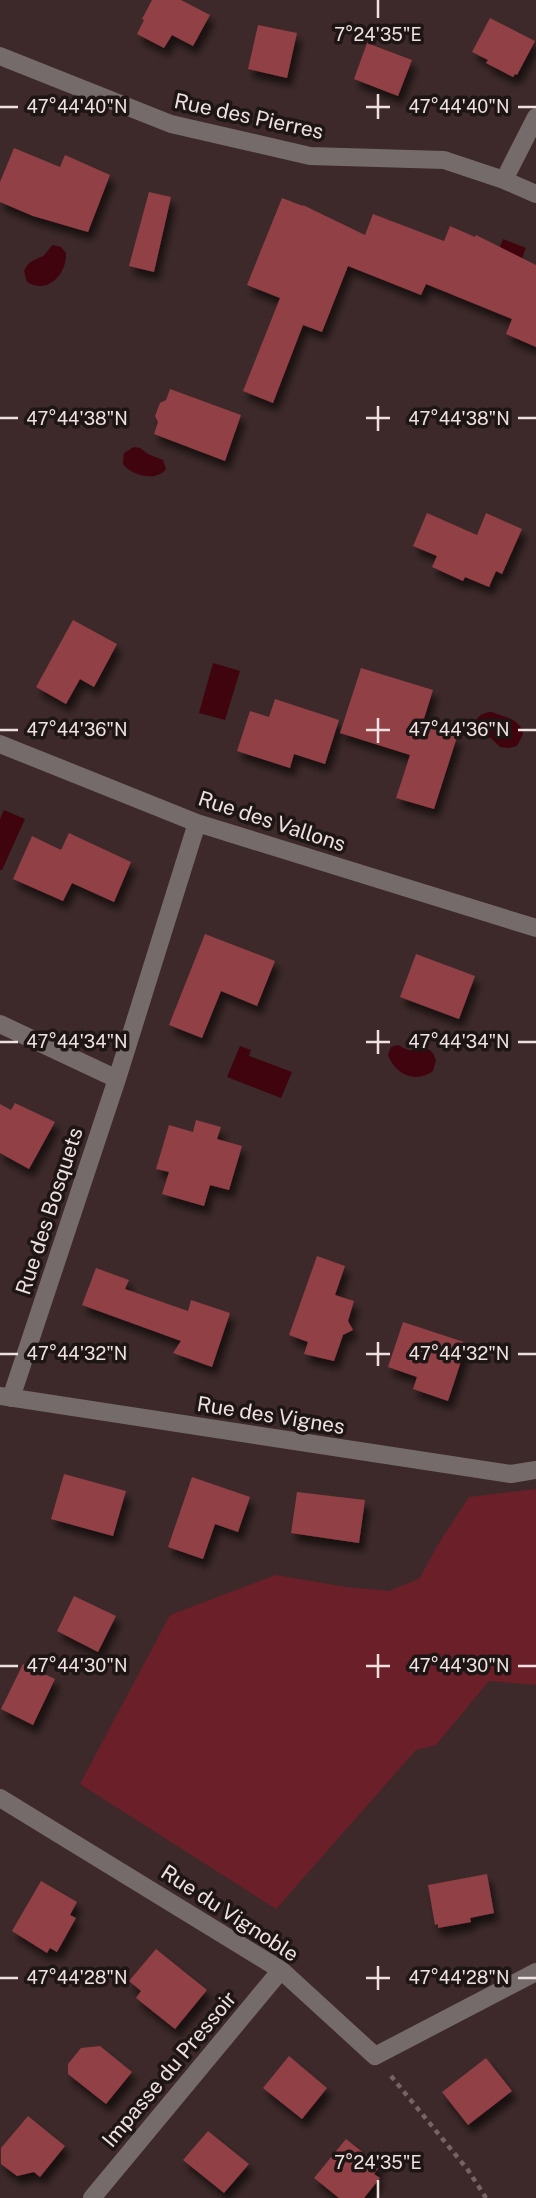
<svg xmlns="http://www.w3.org/2000/svg" width="536" height="2198" font-family="'Public Sans',sans-serif">
	<defs>
		<filter id="shadow"><feDropShadow dx="4.5" dy="8" stdDeviation="3.5" flood-color="#0009"/></filter>
	</defs>
	<rect width="100%" height="100%" fill="#3d2929"/>
	<path fill="#6b1f28" d="M536 1489V1685L489 1681 436 1745 416 1750 276 1909 80 1784 170 1615 276 1575 346 1587 389 1591 419 1579 439 1543 469 1497Z"/>
	<path fill="#3f040e" d="M503 239 526 248 509 292 486 283Z
		M53 245 61 247 66 253C67 274 48 295 27 282L24 271C29 261 32 261 41 257 46 255 48 249 53 245Z
		M134 447 140 448 148 454 163 460 166 469C157 482 132 476 123 464L124 453Z
		M213 663 240 671 225 720 199 713Z
		M492 712C504 717 521 719 523 734L517 746 509 748 500 747 491 738H481L475 734C472 721 479 712 492 712Z
		M4 810 25 819 2 870H0V819Z
		M398 1045C400 1046 407 1050 409 1050 423 1053 429 1041 436 1060L433 1071C415 1084 395 1074 388 1055L391 1047Z
		M240 1046 251 1050 249 1056 292 1072 281 1098 227 1077Z"/>
	<path fill="#913f45" filter="url(#shadow)" d="M152 0H181L210 15 193 46 172 35 164 48 137 34 144 20 142 19Z
		M490 18 535 41 517 75 515 74 513 77 486 63 488 60 472 52Z
		M258 25 297 33 287 78 248 69Z
		M367 43 412 60 398 96 354 79Z
		M14 148 60 167 65 155 110 175 88 232 33 216 0 202V182Z
		M149 192 171 197 154 272 129 266Z
		M282 198 303 206V205L365 235 373 214 444 241 450 226 475 237 476 235 536 265V347L506 334 512 319 426 284 421 295 348 266 322 332 303 325 273 403 243 391 280 298 247 285Z
		M170 389 241 415 225 461 154 434 158 422 155 416 160 403 166 400Z
		M427 513 477 535 486 513 522 529 502 574 496 571 489 587 465 577 463 581 432 567 437 556 413 546Z
		M73 620 117 644 94 687 80 679 66 704 36 687Z
		M361 668 433 690 422 725 457 737 434 809 396 798 410 755 340 733Z
		M275 699 339 720 325 764 294 754 290 768 237 751 250 711 269 717Z
		M69 833 131 862 114 902 72 883 63 901 13 879 32 836 61 850Z
		M205 934 275 961 257 1006 221 991 202 1038 169 1025Z
		M416 954 475 976 459 1019 400 997Z
		M15 1103 55 1122 29 1169 0 1153V1104L11 1110Z
		M196 1120 221 1127 217 1139 242 1146 229 1190 210 1185 204 1206 162 1194 169 1172 156 1169 169 1125 193 1132Z
		M317 1256 345 1266 335 1295 354 1301 348 1321 353 1330 343 1335 334 1361 304 1354 308 1342 289 1335Z
		M96 1268 129 1280 125 1289 188 1311 191 1300 230 1313 212 1367 173 1353 181 1341 82 1305Z
		M403 1322 467 1343 448 1401 413 1389 417 1377 388 1367Z
		M64 1474 126 1491 113 1536 51 1519Z
		M192 1477 250 1497 238 1532 215 1524 203 1559 168 1547Z
		M297 1492 365 1500 359 1543 291 1533Z
		M74 1596 116 1616 98 1652 57 1631Z
		M23 1664 55 1679 33 1725 1 1709Z
		M487 1874 494 1913 470 1918 471 1922 438 1928V1924L435 1925 428 1885Z
		M41 1881 77 1902 70 1915 76 1918 57 1952 50 1948 47 1953 12 1931Z
		M156 1949 207 1990 175 2029 136 1998 141 1991 129 1981Z
		M100 2046 132 2072 106 2104 68 2074V2064L81 2048Z
		M289 2056 327 2088 302 2119 263 2088Z
		M486 2058 512 2091 468 2125 442 2092Z
		M28 2116 65 2146 40 2177 34 2172 17 2176 1 2164V2148Z
		M208 2131 249 2164 224 2193 183 2160Z
		M346 2139 380 2166 374 2174 380 2178 364 2198H339L314 2178Z"/>
	<g fill="none" stroke-linecap="round" stroke-linejoin="round">
		<path stroke="#766464" stroke-width="4.5" stroke-dasharray="5 5" stroke-linecap="butt" d="M391 2076 468 2170 486 2198"/>
		<path stroke="#766b6b" stroke-width="18" d="M0 56 171 124 310 156 444 160 504 180 536 194
			M504 180 536 117
			M0 744 197 823 536 928
			M0 1024 117 1079
			M0 1396 511 1474 536 1470
			M11 1398 117 1079 197 823
			M0 1798 281 1970 375 2056 536 1972
			M92 2198 281 1970"/>
	</g>
	<path fill="none" stroke="#efe1e1" stroke-width="2.5" d="M378 0V18M378 94V119M0 107H18M366 107H390M518 107H536M378 406V431M0 418H18M366 418H390M518 418H536M378 718V743M0 730H18M366 730H390M518 730H536M378 1030V1054M0 1042H18M366 1042H390M518 1042H536M378 1342V1366M0 1354H18M366 1354H390M518 1354H536M378 1654V1678M0 1666H18M366 1666H390M518 1666H536M378 1966V1990M0 1978H18M366 1978H390M518 1978H536M378 2180V2198"/>
	<g text-anchor="middle" dominant-baseline="central" stroke-width="7" stroke-linejoin="round" paint-order="stroke">
		<g font-size="21" fill="#efe1e1" stroke="#1e1515">
			<text transform="translate(249 116) rotate(12)">Rue des Pierres</text>
			<text transform="translate(272 821) rotate(18)">Rue des Vallons</text>
			<text transform="translate(49 1211) rotate(-72)">Rue des Bosquets</text>
			<text transform="translate(271 1415) rotate(9)">Rue des Vignes</text>
			<text transform="translate(230 1913) rotate(33)">Rue du Vignoble</text>
			<text transform="translate(169 2069) rotate(-50)">Impasse du Pressoir</text>
		</g>
	</g>
	<g font-size="18" text-anchor="middle" fill="#efe1e1" stroke="#1e1515" stroke-width="7" stroke-linejoin="round" paint-order="stroke">
		<text x="378" y="41">7°24'35"E</text>
		<text x="77" y="113">47°44'40"N</text>
		<text x="459" y="113">47°44'40"N</text>
		<text x="77" y="425">47°44'38"N</text>
		<text x="459" y="425">47°44'38"N</text>
		<text x="77" y="736">47°44'36"N</text>
		<text x="459" y="736">47°44'36"N</text>
		<text x="77" y="1048">47°44'34"N</text>
		<text x="459" y="1048">47°44'34"N</text>
		<text x="77" y="1360">47°44'32"N</text>
		<text x="459" y="1360">47°44'32"N</text>
		<text x="77" y="1672">47°44'30"N</text>
		<text x="459" y="1672">47°44'30"N</text>
		<text x="77" y="1984">47°44'28"N</text>
		<text x="459" y="1984">47°44'28"N</text>
		<text x="378" y="2169">7°24'35"E</text>
	</g>
</svg>
